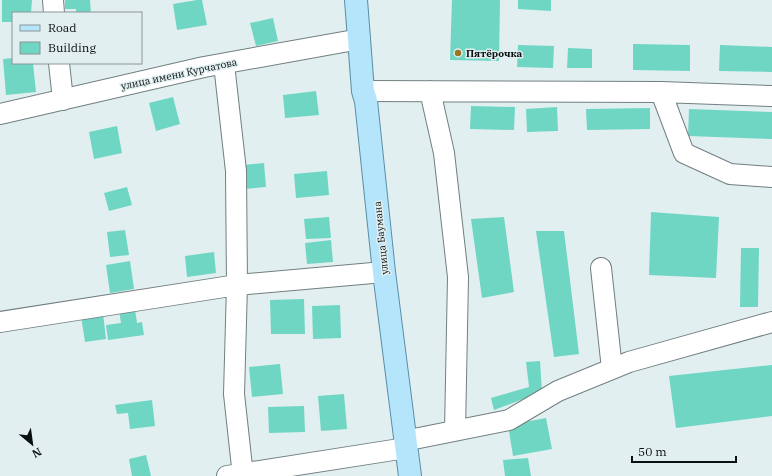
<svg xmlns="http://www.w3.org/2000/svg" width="772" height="476" font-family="'IBM Plex Serif',serif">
	<rect width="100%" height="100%" fill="#e1eff1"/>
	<path fill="#6fd6c4" d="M2 0H32L31 13H13V22H2Z
		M65 0H90L91 13H76V9H65Z
		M197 0H202L207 25 177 30 173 4Z
		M452 0H500L499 61 450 60Z
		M518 0H551V11L518 9Z
		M273 18 278 41 256 46 250 23Z
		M633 44 690 45V71L633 70Z
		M518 45 554 46 553 68 517 67Z
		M720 45 772 47V72L719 71Z
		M568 48 592 49V68H567Z
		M13 58V63H33L36 92 6 95 3 59Z
		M316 91 319 115 285 118 283 95Z
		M173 97 180 124 156 131 149 103Z
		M471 106 515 107 514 130 470 129Z
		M557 107 558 131 527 132 526 109Z
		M650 108V129L587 130 586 109Z
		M689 109 772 112V139L688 136Z
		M117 126 122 153 94 159 89 132Z
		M264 163 266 187 244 189 242 165Z
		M327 171 329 195 296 198 294 174Z
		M127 187 132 205 109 211 104 193Z
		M651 212 719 217 716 278 649 275Z
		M329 217 331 238 306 239 304 219Z
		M504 217 514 292 482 298 471 219Z
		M125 230 129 255 110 257 107 232Z
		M536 231H564L579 354 554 357Z
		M331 240 333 262 307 264 305 243Z
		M741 248H759L758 307H740Z
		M214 252 216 273 187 277 185 256Z
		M130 261 134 289 110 293 106 265Z
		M304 299 305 334H271L270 300Z
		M340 305 341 338 313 339 312 306Z
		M135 309 137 323 142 322 144 335 108 340 106 325 121 323 119 310Z
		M103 313 106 339 85 342 81 316Z
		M540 361 542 392 494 410 491 398 529 387 526 362Z
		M280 364 283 394 252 397 249 367Z
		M772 365V416L676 428 669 376Z
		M344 394 347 429 321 431 318 396Z
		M152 400 155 426 130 429 128 413 117 414 115 405Z
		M304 406 305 432 269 433 268 407Z
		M546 418 552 449 513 456 508 425Z
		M146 455 151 476H132L129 459Z
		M528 458 531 476H505L503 460Z"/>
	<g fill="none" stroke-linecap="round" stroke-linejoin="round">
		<g stroke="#727f81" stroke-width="22">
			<path id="minor" d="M53 0 54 13
				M59 63 63 100
				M224 64 236 171 237 285 234 394 243 476
				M363 91 661 92 772 96
				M430 91 444 153 458 277 455 431
				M661 92 684 153 730 174 772 177
				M0 114 204 67 360 39
				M601 268 612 369
				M0 322 237 285 384 272
				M404 441 509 420 558 391 629 362 772 322
				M227 476 406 448"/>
		</g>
		<g stroke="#588ea6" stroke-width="24">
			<path id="major" d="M356 0 363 91 366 101 384 272 410 476"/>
		</g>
		<use href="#minor" stroke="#fff" stroke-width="20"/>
		<use href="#major" stroke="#b4e5fb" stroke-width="22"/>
	</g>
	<circle fill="#9b7521" stroke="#e1eff1" stroke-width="1.5" cx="458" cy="53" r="4"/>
	<g text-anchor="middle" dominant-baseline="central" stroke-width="3" stroke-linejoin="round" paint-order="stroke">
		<g font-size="10" font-weight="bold" fill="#0a0f0f" stroke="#e1eff1" text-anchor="start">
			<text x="466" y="53">Пятёрочка</text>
		</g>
		<g font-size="10" fill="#0a0f0f" stroke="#e1eff1">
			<text transform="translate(179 74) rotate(-12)">улица имени Курчатова</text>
			<text transform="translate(381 238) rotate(-96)">улица Баумана</text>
		</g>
	</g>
	<rect x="12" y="12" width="130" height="52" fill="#e1eff1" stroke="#8b9597"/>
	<rect x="20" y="25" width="20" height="6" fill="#b4e5fb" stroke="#8b9597"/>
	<text x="48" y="32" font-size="12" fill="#0a0f0f">Road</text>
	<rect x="20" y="42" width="20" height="12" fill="#6fd6c4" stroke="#8b9597"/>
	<text x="48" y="52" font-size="12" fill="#0a0f0f">Building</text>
	<g transform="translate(32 444) rotate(151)" stroke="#e1eff1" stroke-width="3" paint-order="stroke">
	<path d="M0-3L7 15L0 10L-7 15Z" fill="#0a0f0f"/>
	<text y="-6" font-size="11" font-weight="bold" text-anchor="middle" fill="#0a0f0f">N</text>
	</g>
	<path d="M632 456v6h104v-6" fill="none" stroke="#0a0f0f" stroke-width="2"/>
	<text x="638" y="456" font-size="12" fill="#0a0f0f" stroke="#e1eff1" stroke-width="3" paint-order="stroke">50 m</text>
</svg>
